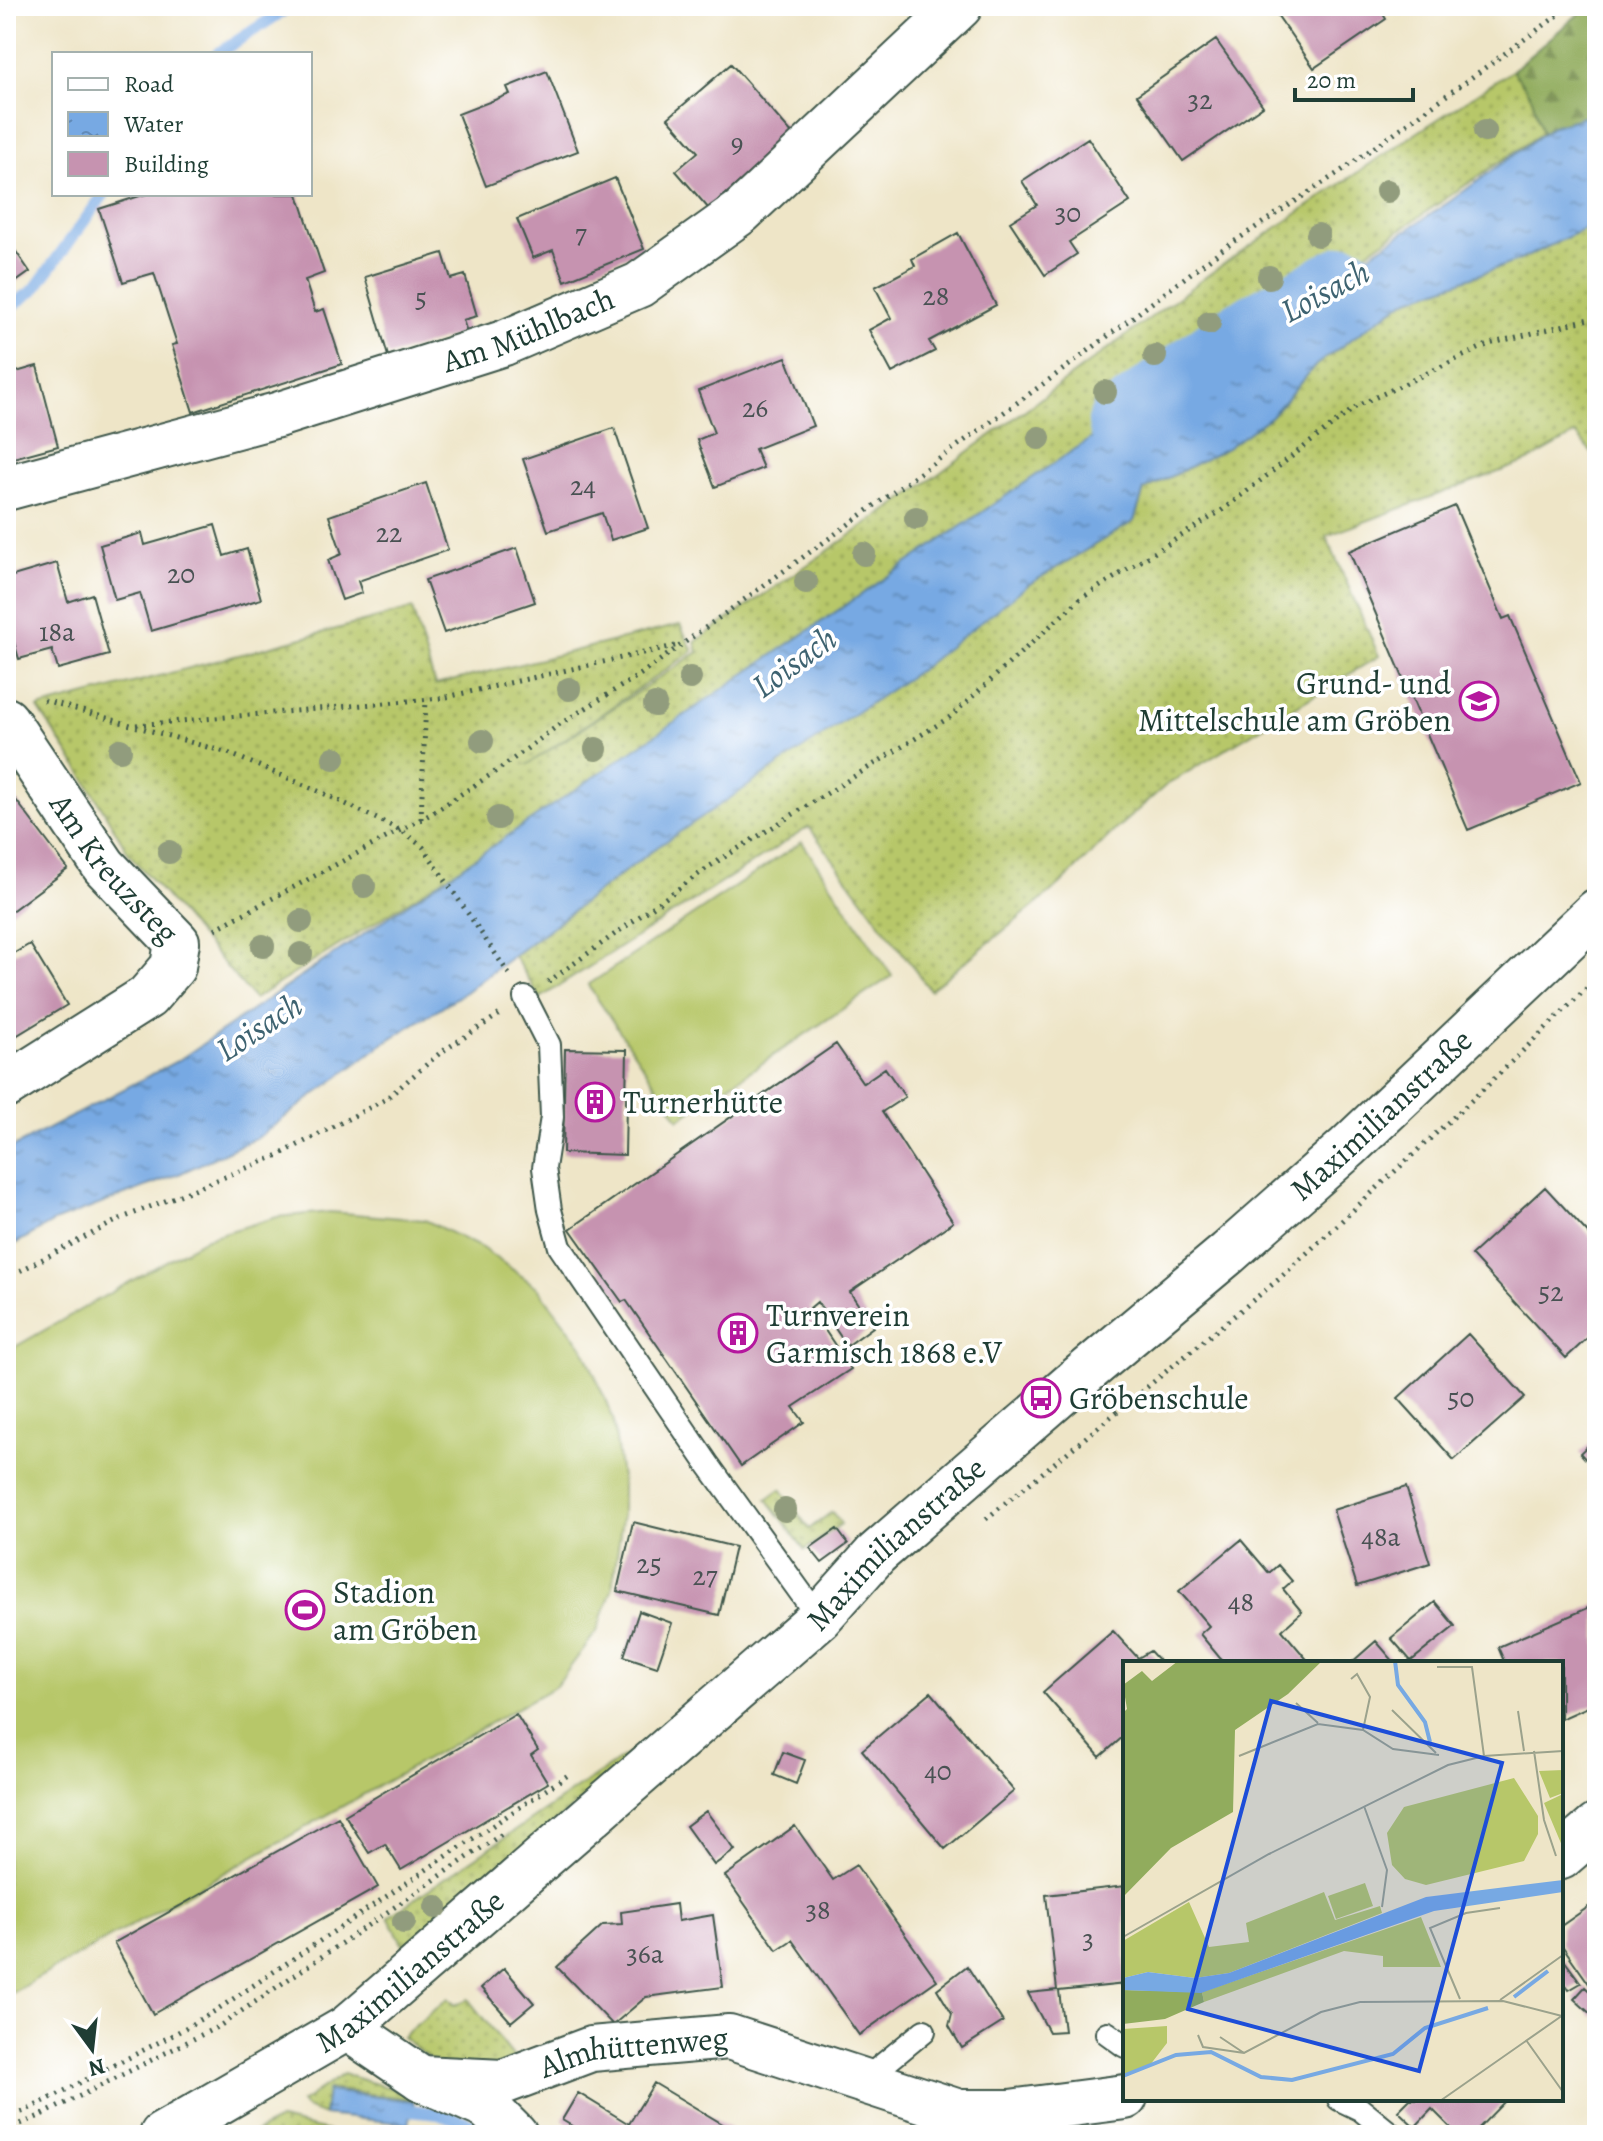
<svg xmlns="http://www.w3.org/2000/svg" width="1603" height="2141" font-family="Alegreya,serif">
	<defs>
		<pattern id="grass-dots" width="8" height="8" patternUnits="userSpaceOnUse" patternTransform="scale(2)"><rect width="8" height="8" fill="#b7c769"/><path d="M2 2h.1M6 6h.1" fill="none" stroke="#94a357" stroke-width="1.8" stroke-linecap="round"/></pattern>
		<pattern id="forest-firs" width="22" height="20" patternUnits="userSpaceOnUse" patternTransform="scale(2)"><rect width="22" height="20" fill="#91ac5d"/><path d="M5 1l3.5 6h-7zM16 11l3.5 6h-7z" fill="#768d4e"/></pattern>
		<pattern id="water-ripples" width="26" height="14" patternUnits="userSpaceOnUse" patternTransform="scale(2)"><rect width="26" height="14" fill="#77a9e3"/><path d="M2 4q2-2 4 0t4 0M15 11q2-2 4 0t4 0" fill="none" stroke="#618bb9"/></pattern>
	</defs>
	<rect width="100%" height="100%" fill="#fff"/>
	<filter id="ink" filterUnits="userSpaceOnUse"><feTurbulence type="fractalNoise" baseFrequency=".0125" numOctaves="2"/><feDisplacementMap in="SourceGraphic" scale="16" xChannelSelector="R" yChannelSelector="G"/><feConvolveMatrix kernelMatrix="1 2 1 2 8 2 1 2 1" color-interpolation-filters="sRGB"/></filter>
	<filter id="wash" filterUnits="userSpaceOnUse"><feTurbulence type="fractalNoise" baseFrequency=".006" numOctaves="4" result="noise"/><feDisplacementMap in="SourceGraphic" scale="32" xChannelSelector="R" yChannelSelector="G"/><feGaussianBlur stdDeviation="1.8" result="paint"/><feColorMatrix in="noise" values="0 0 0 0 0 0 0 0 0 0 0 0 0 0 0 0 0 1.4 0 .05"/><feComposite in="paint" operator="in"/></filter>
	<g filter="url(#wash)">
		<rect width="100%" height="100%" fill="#eee5c7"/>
		<path fill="url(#grass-dots)" stroke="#6b824e" stroke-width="2" d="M1513 70 1532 98 1542 133 618 763 461 868 254 999 129 854 84 777 38 708 412 609 435 685 680 625 693 651 527 765 698 652 695 642 918 489 1215 270 1383 155Z
			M1597 223V459L1576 434 1528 461 1326 536 1379 656 1165 786 1116 829 1060 885 930 990 809 827 540 998 514 956 653 850 1028 585 1134 521 1144 490 1227 448 1271 416 1316 365 1404 301 1520 260Z
			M781 1489 809 1529 832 1512 841 1524 805 1550 767 1499Z
			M635 1749 637 1755 404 1946 388 1917Z
			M448 1998 455 2005 468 1999 520 2065 448 2073 402 2037Z
			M343 2074 414 2095 413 2099 328 2089 324 2115 305 2108 301 2103Z
			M279 2120 346 2135H250Z"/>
		<path fill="url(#forest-firs)" stroke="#587448" stroke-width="2" d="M1588 6H1597V113L1553 126 1542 133 1532 98 1513 70Z"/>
		<path fill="#b7c769" stroke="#6b824e" stroke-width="2" d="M802 842 892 976 679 1119 588 985Z
			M330 1212 425 1220 482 1248 537 1287 583 1347 613 1418 622 1485V1519L612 1590 597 1631 556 1686 6 1996V1352L207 1238 277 1217Z"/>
		<path fill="url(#water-ripples)" stroke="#4b738c" stroke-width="2" d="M1597 113V223L1520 260 1404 301 1316 365 1271 416 1227 448 1144 490 1134 521 1028 585 921 669 653 850 464 993 385 1042 260 1136 179 1174 54 1222 6 1249V1151L179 1060 1048 467 1449 202 1553 126Z
			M327 2091 414 2101 409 2124 324 2115Z"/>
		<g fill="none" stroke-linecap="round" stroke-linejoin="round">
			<path stroke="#77a9e3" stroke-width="12" d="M217 54 291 6
				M6 310 34 290 104 194
				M398 2109 438 2113 481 2127"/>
			<path stroke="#77a9e3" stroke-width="70" d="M1123 422 1241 336 1345 280"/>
		</g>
		<g id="blocks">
			<path fill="#c693b0" d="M1271 6H1378L1386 19 1314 68Z
				M1216 40 1263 106 1183 161 1137 95Z
				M731 64 793 135 709 209 676 171 698 152 668 118Z
				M547 71 578 151 486 186 458 114 510 94 507 87Z
				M1088 138 1130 202 1069 242 1077 254 1045 275 1010 222 1037 205 1022 181Z
				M615 178 644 249 565 281 553 250 533 258 517 219Z
				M146 194H298L324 273 305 280 315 312 324 309 342 364 193 412 172 345 177 344 154 273 123 282 99 209Z
				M958 233 996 305 929 341 935 351 892 373 869 330 891 318 875 287 915 266 912 259Z
				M6 237 30 272 6 289Z
				M443 253 451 279 465 275 477 316 463 320 467 332 388 356 365 277Z
				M786 357 813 426 755 449 763 468 715 487 697 440 714 433 698 391Z
				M37 366 58 446 6 460V375Z
				M614 428 648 528 611 540 602 513 548 531 523 459Z
				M426 483 448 550 358 581 362 593 342 600 328 560 342 554 329 516Z
				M1455 506 1503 619 1510 616 1581 782 1468 830 1349 551Z
				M215 525 224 556 247 549 261 599 151 631 140 593 115 600 100 545 142 533 145 545Z
				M517 548 535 602 444 633 425 580Z
				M57 563 68 602 92 594 109 655 58 669 52 650 19 659 6 615V578Z
				M16 800 68 869 6 915V808Z
				M30 944 67 1005 6 1042V958Z
				M836 1044 863 1083 885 1068 905 1097 882 1112 953 1222 850 1292 873 1327 847 1346 817 1302 810 1308 851 1369 793 1407 804 1422 741 1466 626 1300 622 1302 570 1229Z
				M565 1049 627 1050 625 1155 563 1153Z
				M1545 1187 1597 1243V1329L1566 1358 1471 1255Z
				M1468 1334 1525 1397 1454 1460 1398 1398Z
				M1597 1437V1472L1580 1453Z
				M1406 1487 1430 1563 1357 1586 1333 1510Z
				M633 1522 735 1547 719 1615 617 1591Z
				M837 1529 848 1544 822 1563 810 1548Z
				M1241 1540 1269 1573 1278 1565 1292 1581 1283 1589 1302 1612 1282 1630 1310 1663H1224L1200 1634 1209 1626 1179 1591Z
				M1435 1602 1455 1626 1411 1661 1391 1638Z
				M1597 1604V1703L1561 1719V1663H1498L1504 1661 1498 1647Z
				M639 1611 672 1623 657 1667 624 1656Z
				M1113 1631 1138 1658 1150 1651 1161 1663H1125V1735L1100 1757 1043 1692Z
				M1376 1641 1395 1663H1351Z
				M931 1692 1014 1791 945 1849 862 1750Z
				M516 1714 538 1750 531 1755 548 1783 401 1870 385 1844 369 1853 345 1815Z
				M783 1752 805 1760 796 1784 774 1775Z
				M706 1811 735 1850 714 1865 686 1826Z
				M338 1817 378 1887 153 2014 114 1943Z
				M795 1826 833 1880 856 1865 937 1980 859 2035 792 1940 777 1950 725 1876Z
				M1125 1886V1984L1059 1991 1064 2031 1049 2032 1028 1993 1057 1990 1046 1895Z
				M1597 1901V1995L1561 1944V1926Z
				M676 1904 678 1921 713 1915 723 1987 646 1997 613 2025 557 1967 603 1925 622 1924 621 1912Z
				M1564 1960 1581 1983 1569 1990 1561 1979V1963Z
				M967 1966 1003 2022 962 2048 949 2026 952 2014 937 1989Z
				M504 1968 534 2003 511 2022 481 1988Z
				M1585 1987 1597 1998V2012L1593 2016 1574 1999Z
				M654 2083 741 2135H587L562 2120 578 2093 629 2124Z
				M1410 2099H1507L1472 2135H1458L1432 2109 1415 2127 1398 2111Z"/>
		</g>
	</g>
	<g filter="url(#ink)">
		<use href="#blocks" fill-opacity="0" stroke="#3e564a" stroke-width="2"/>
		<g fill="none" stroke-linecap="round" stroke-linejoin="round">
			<g stroke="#3e564a" stroke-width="26">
				<path id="lane" d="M525 998 549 1045 552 1117 544 1168 550 1210 560 1247 707 1463 819 1618
					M1107 2033 1125 2046
					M862 2082 924 2031
					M1339 2099 1360 2109 1392 2135"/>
			</g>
			<g stroke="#3e564a" stroke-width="48">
				<g id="street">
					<path id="s1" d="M6 488 277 415 504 343 639 285 741 212 960 6"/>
					<path id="s2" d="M6 720 104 866 177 942 173 967 147 997 6 1086"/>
					<path d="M1561 1857 1597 1826"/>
					<path d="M347 2028 421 2078 487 2107 515 2135"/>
					<path id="s3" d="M421 2078 503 2082 591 2049 729 2037 959 2112H1010L1125 2097"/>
					<path id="s4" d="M162 2135 347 2028 819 1618 876 1554 1080 1377 1228 1253 1348 1147 1597 911"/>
				</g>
			</g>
			<path stroke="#3e564a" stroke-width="5" stroke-dasharray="2 6" stroke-linecap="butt" d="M44 700 228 753 323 793 402 831 423 847 509 974
				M136 725 442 698 679 645
				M421 819 426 700
				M215 929 429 815 501 768 560 724 641 674 1075 361 1220 251 1341 171 1571 6
				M548 982 710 866 950 717 1080 599 1221 511 1357 406 1489 344 1597 317
				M6 1278 120 1219 279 1155 386 1099 440 1053 500 1014
				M986 1519 1279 1279 1489 1084 1597 978
				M6 2117 25 2111 171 2036 215 2011 571 1773
				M6 2130 42 2115 221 2025 502 1834
				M405 2135 414 2131"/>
			<use href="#lane" stroke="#fff" stroke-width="22"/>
			<use href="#street" stroke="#fff" stroke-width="44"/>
		</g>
		<g fill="#919c7d">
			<circle cx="1485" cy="131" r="12"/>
			<circle cx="1387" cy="191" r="12"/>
			<circle cx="1318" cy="235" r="12"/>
			<circle cx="1269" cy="277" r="12"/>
			<circle cx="1209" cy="323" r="12"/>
			<circle cx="1155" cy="356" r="12"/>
			<circle cx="1105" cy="392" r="12"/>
			<circle cx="1039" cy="438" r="12"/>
			<circle cx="916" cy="518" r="12"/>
			<circle cx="864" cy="554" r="12"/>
			<circle cx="806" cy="582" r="12"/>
			<circle cx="690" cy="678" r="12"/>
			<circle cx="569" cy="689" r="12"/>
			<circle cx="655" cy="705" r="12"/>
			<circle cx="482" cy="741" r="12"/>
			<circle cx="596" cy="749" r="12"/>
			<circle cx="120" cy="750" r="12"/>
			<circle cx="334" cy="758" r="12"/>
			<circle cx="498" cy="818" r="12"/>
			<circle cx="169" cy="852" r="12"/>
			<circle cx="364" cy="886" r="12"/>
			<circle cx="301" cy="921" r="12"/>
			<circle cx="263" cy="946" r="12"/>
			<circle cx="301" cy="954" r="12"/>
			<circle cx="785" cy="1510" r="12"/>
			<circle cx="436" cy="1907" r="12"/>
			<circle cx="404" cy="1922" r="12"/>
		</g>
	</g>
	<defs>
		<g id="school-ring" transform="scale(2)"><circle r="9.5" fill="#fff" stroke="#b5179e" stroke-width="1.5"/><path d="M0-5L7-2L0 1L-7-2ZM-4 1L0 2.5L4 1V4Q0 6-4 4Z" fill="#b5179e"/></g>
		<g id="building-ring" transform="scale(2)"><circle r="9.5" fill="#fff" stroke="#b5179e" stroke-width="1.5"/><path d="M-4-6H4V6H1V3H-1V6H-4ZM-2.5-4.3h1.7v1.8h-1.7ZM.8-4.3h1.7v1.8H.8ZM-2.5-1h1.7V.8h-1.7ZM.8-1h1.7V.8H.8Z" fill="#b5179e"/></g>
		<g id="bus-ring" transform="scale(2)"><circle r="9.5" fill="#fff" stroke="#b5179e" stroke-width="1.5"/><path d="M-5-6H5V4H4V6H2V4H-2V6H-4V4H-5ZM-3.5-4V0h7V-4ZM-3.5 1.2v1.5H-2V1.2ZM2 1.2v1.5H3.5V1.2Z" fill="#b5179e"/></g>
		<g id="stadium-ring" transform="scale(2)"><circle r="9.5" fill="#fff" stroke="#b5179e" stroke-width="1.5"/><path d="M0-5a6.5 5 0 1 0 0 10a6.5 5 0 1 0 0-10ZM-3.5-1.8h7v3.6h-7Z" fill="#b5179e"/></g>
	</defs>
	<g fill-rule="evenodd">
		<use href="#school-ring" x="1479" y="701"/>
		<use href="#building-ring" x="595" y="1102"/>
		<use href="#building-ring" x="738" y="1333"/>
		<use href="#bus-ring" x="1041" y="1398"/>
		<use href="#stadium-ring" x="305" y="1610"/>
	</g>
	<g text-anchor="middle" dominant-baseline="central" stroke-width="7" stroke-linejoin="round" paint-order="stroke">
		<g font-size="28" fill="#495253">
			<text x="1200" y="100">32</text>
			<text x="737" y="143">9</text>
			<text x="1068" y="213">30</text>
			<text x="581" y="234">7</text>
			<text x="936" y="296">28</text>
			<text x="421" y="298">5</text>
			<text x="755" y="408">26</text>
			<text x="583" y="486">24</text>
			<text x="389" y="533">22</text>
			<text x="181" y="574">20</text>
			<text x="57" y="632">18a</text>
			<text x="1551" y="1292">52</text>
			<text x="1461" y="1398">50</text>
			<text x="1381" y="1537">48a</text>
			<text x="649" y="1564">25</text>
			<text x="705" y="1576">27</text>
			<text x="1241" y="1602">48</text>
			<text x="938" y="1771">40</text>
			<text x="818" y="1910">38</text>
			<text x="1088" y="1939">3</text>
			<text x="645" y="1954">36a</text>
		</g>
		<g font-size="32" fill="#1f3d34" stroke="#fff">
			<text stroke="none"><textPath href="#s1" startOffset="546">Am Mühlbach</textPath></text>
			<text stroke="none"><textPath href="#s2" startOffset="184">Am Kreuzsteg</textPath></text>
			<text stroke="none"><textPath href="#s4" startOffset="1594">Maximilianstraße</textPath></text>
			<text stroke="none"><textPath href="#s4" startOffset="946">Maximilianstraße</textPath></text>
			<text stroke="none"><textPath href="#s4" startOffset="298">Maximilianstraße</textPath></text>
			<text stroke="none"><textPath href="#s3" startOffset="218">Almhüttenweg</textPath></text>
		</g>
		<g font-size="32" fill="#1f3d34" stroke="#fff" text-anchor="start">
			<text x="1451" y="683" text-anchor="end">Grund- und<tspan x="1451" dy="37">Mittelschule am Gröben</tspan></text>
			<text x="623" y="1102">Turnerhütte</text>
			<text x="766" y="1315">Turnverein<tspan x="766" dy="37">Garmisch 1868 e.V</tspan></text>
			<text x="1069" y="1398">Gröbenschule</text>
			<text x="333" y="1592">Stadion<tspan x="333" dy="37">am Gröben</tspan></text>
		</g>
		<g font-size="34" font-style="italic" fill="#3e6371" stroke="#fff">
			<text transform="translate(1325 291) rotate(-28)">Loisach</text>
			<text transform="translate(794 662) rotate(-36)">Loisach</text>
			<text transform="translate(259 1027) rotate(-33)">Loisach</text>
		</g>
	</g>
	<g transform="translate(1123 1661)">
		<rect width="440" height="440" fill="#eee5c7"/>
		<path d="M440 109V132L427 137 416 110ZM201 231 212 259 257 245 259 252 106 312 72 317 25 311 0 317V280L66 241 86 286 126 281 123 262ZM298 256 318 306H260V295L221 290 81 341 79 331ZM44 365V382L27 404 0 415V368Z" fill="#b7c769"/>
		<path d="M55 0H199L165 33 112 69 110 151 48 187 0 236V52L4 48 0 24 19 10 29 20ZM0 329 79 331 81 341 42 358 0 363Z" fill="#91ac5d"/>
		<path d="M391 117 415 155V173L401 200 303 224 282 218 269 204 264 172 281 146ZM440 133V187L421 142ZM242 222 250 245 213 258 205 235Z" fill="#b7c769"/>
		<path d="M440 219V231L311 250 78 332 0 329V317L25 311 72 317 106 312 303 236Z" fill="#77a9e3"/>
		<path fill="none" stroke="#77a9e3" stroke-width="4" d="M272 0 275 24 302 61 307 81M391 336 425 310M0 415 53 394 88 391 138 416 169 419 270 393 302 367 365 347"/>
		<path fill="none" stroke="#9ba28c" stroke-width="2" d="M314 6H349L361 95M228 18 234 13 247 36 240 69M173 42 195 62M269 49 313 92M395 50 401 90M411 90 421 159 433 195M116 95 195 63 240 69 270 88 316 94M241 145 264 209 259 246M0 276 146 193 325 104 361 95 440 90M337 338 307 267 343 252 377 247M377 339 440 294M75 374 80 386 121 392 198 351 237 341 380 340 439 355M97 376 121 392M403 379 440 431M317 440 440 354"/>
		<path fill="#1d4ed8" fill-opacity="0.15" stroke="#1d4ed8" stroke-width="4" d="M148 40 379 102 296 410 65 348Z"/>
		<rect width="440" height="440" fill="none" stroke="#1f3d34" stroke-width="4"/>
	</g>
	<rect width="1603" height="2141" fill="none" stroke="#fff" stroke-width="32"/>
	<rect x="52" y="52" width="260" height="144" fill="#ffffff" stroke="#a5b1ae" stroke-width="2"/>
	<rect x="68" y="78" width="40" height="12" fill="#ffffff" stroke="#a5b1ae" stroke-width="2"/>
	<text x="124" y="92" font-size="24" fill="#1f3d34">Road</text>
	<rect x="68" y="112" width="40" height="24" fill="url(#water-ripples)" stroke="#a5b1ae" stroke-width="2"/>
	<text x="124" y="132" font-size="24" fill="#1f3d34">Water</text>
	<rect x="68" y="152" width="40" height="24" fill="#c693b0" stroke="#a5b1ae" stroke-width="2"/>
	<text x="124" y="172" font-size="24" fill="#1f3d34">Building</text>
	<g transform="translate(92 2049) rotate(165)" stroke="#ffffff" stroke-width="6" paint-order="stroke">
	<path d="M0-6L14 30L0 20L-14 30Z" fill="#1f3d34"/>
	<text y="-12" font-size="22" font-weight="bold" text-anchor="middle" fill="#1f3d34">N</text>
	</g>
	<path d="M1295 88v12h118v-12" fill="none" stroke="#1f3d34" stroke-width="4"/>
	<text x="1307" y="88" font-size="24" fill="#1f3d34" stroke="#ffffff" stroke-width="6" paint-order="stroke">20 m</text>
</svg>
